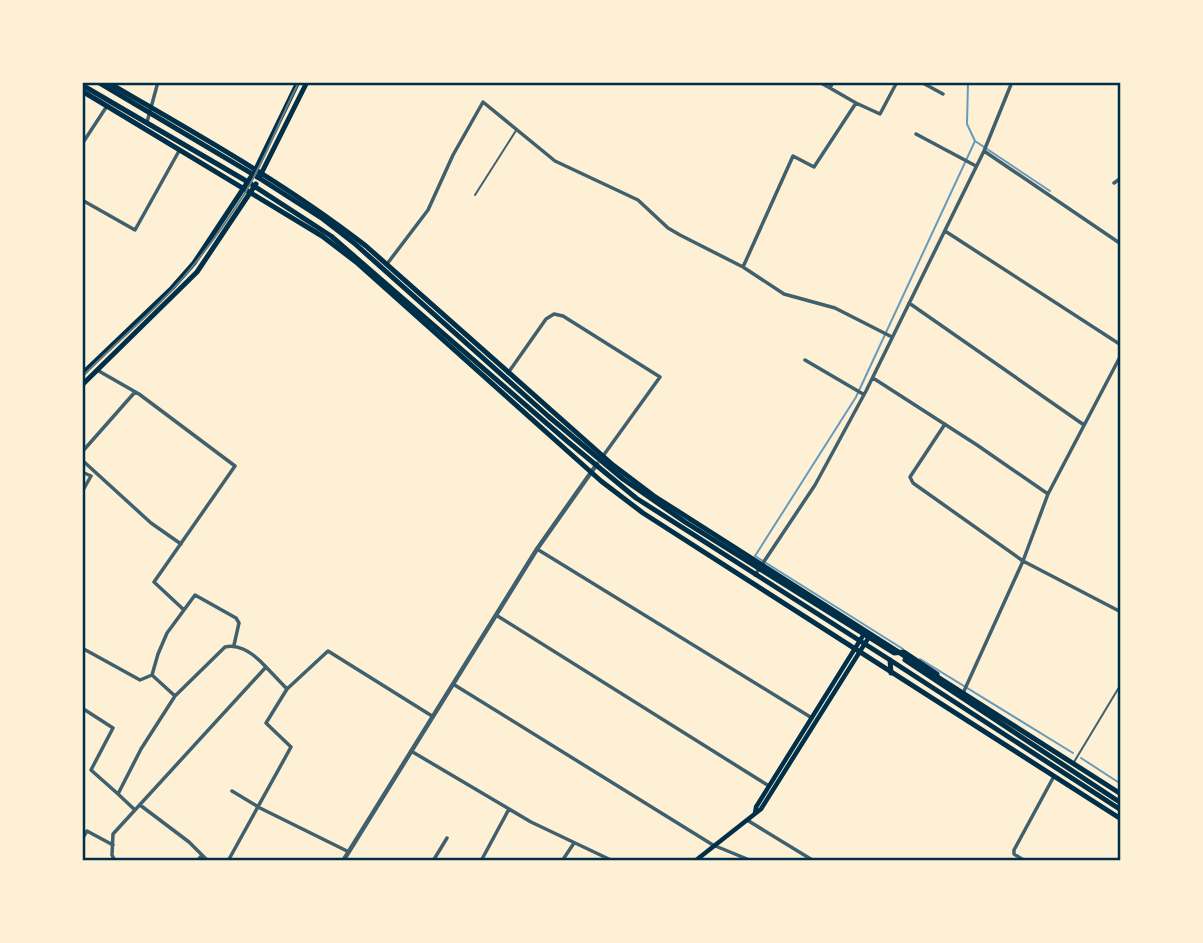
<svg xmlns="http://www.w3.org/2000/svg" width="1203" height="943" font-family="Lora,serif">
	<rect width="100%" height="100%" fill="#fdf0d5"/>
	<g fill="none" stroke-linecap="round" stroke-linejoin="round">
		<path stroke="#669bbc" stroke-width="2" d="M968 82 967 124 975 141 1050 191
			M903 649 755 556 856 397 975 141
			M920 659 1073 753
			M1081 758 1121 784"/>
		<path stroke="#3f606c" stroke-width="2" d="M475 195 517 129
			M1074 762 1121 684"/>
		<path stroke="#3f606c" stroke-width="3.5" d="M819 82 830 88
			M921 82 943 94
			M856 103 880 114 897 82
			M147 122 158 82
			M916 134 976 166
			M82 144 107 106
			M984 151 1121 244
			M1114 183 1121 178
			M82 200 135 230 179 151
			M945 231 1121 345
			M387 264 428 210 453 155 483 102 555 161 638 200 668 228 680 235 743 267 784 294 835 308 892 337
			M743 267 793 156 814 167 856 103 830 88 833 82
			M909 303 1084 425
			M805 360 863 394
			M97 370 139 394 235 466 154 582 184 610 195 595 236 618 239 623 234 645
			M508 373 546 319 554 314 563 316 660 377 603 456
			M873 378 977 445 1048 494
			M945 424 910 477 913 483 1023 561 1121 612
			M82 452 135 392
			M82 460 151 523 181 544
			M82 472 91 476 82 492
			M537 549 812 718
			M755 575 815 485 866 391 984 151 1012 82
			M496 615 769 786
			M82 648 140 680 152 675 175 696
			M152 675 158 654 167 633 184 610
			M453 684 713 845 752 861
			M964 691 1023 561 1048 494 1121 355
			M82 708 113 728 91 770 118 794
			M411 751 531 822 613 861
			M232 791 260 808 349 852
			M140 805 189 842 208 861
			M135 810 118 794 141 749 175 696 225 647C241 643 256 656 266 667
			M747 820 814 861
			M82 839 87 831 113 845
			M115 861 112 855 113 834 266 667 287 689
			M197 861 202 855
			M228 861 291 747 266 723 287 689 328 651 432 716
			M433 861 447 838
			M481 861 509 809
			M562 861 574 843
			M1025 861 1014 854V850L1053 778"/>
		<path stroke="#3f606c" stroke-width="4.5" d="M343 861 537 549 597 464"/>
		<path stroke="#003049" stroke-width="4.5" d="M755 813 756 807 864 634
			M695 861 761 809 869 637"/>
		<path stroke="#003049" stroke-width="5" d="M98 82 259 178 323 219 354 243 548 416 623 479 685 522 894 653 904 652 937 674
			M82 85 248 182 331 236 567 441 636 498 890 660 891 673
			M82 374 172 288 194 263 253 174
			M82 385 197 272 256 184"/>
		<path stroke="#003049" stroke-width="5" d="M107 82C195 133 285 183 366 246L613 465 654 496 1121 794
			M82 91 322 236 356 262 601 481 643 513 1121 819
			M255 171 298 82
			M260 176 307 82
			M890 660 1121 810
			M905 660 1121 803"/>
		<path stroke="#657d81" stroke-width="2" d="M82 377C118 340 160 307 192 267 211 244 229 218 245 193 266 158 280 118 299 82"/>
	</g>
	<rect width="1203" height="943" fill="none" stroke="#fdf0d5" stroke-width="168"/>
	<rect x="84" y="84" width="1035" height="775" fill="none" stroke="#003049" stroke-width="2.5"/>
</svg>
